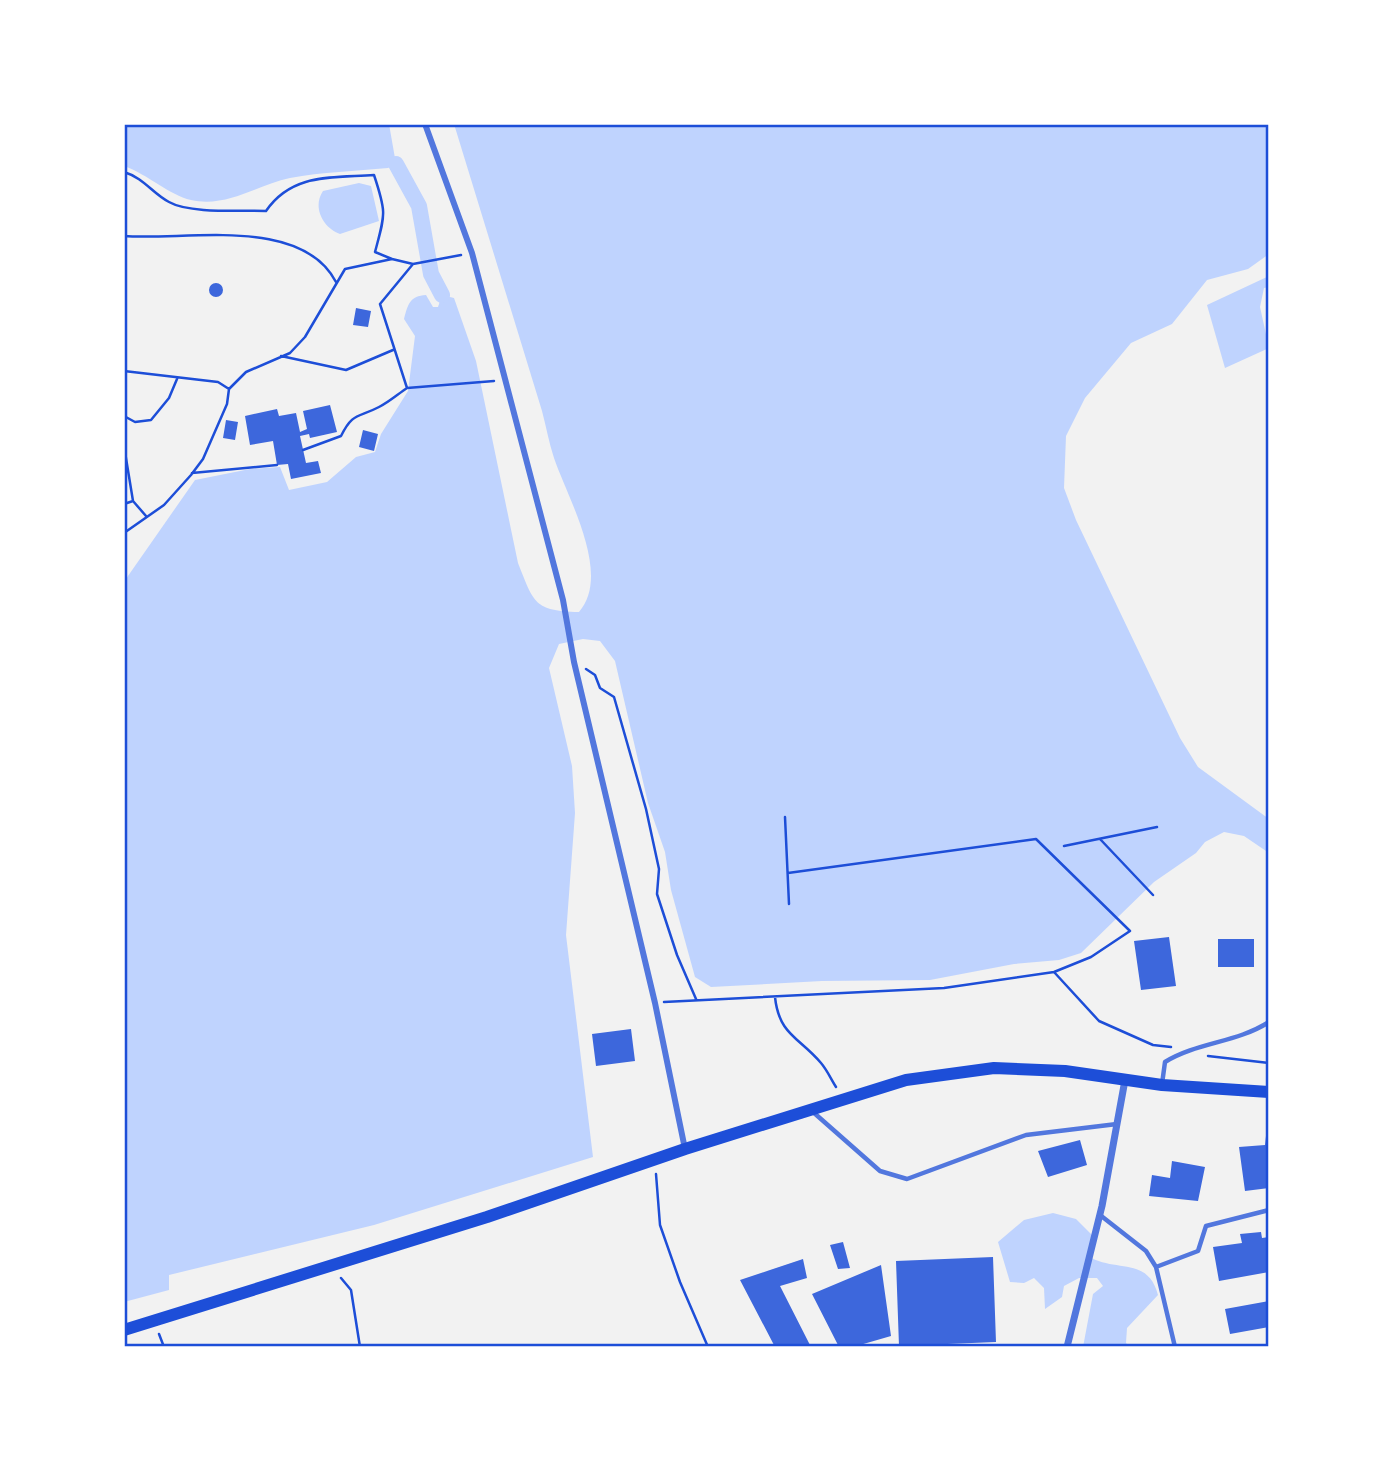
<svg xmlns="http://www.w3.org/2000/svg" width="1393" height="1471" font-family="Karla,sans-serif">
	<rect width="100%" height="100%" fill="#f2f2f2"/>
	<path fill="#bfd3fe" d="M124 124H389L396 164 388 168C356 171 322 172 290 178 257 185 227 208 191 200 169 195 149 175 124 166Z
		M454 124H1269V254L1248 269 1207 280 1172 324 1131 343 1085 398 1066 436 1064 488 1076 520 1180 738 1198 767 1269 819V853L1244 836 1224 832 1205 842 1196 853 1154 882 1081 953 1059 960 1014 964 930 980 822 981 711 987 695 977 671 890 665 852 648 803 615 661 600 641 583 639 559 644 549 668 572 766 575 813 566 935 593 1157 374 1225 169 1275V1290L124 1302V583L128 576 195 480 250 469 280 467 289 490 327 482 356 457 375 452 381 434 408 391 415 336 404 319C408 304 410 296 426 295L433 307H438L442 295 454 298 476 361 518 563C534 603 534 611 579 612 612 574 568 499 554 458 549 443 546 426 542 411Z
		M359 183 371 186 379 221 340 234C323 228 312 207 323 191Z
		M1269 276V287L1264 288 1260 307 1269 348 1225 368 1207 305Z
		M1053 1213 1076 1219 1092 1235 1088 1256C1115 1273 1148 1256 1158 1295L1127 1328 1126 1343 1130 1347H1083L1093 1294 1103 1286 1097 1278H1079L1064 1286 1062 1297 1045 1309 1044 1288 1034 1278 1024 1283 1010 1282 998 1242 1024 1220Z"/>
	<g fill="none" stroke-linecap="round" stroke-linejoin="round">
		<path stroke="#bfd3fe" stroke-width="16" d="M396 164 419 206 431 274 442 295"/>
	</g>
	<path fill="#3d67dc" d="M209 290a7 7 0 1 1 14 0a7 7 0 1 1-14 0Z
		M356 308 371 311 368 327 353 325Z
		M330 405 337 432 310 438 309 434 300 436 306 463 318 461 321 473 291 479 288 464 277 465 273 441 250 445 245 416 277 409 279 416 296 413 300 432 307 429 303 411Z
		M226 420 238 422 235 440 223 438Z
		M363 430 378 434 374 451 359 447Z
		M1169 937 1176 986 1141 990 1134 941Z
		M1218 939H1254V967H1218Z
		M631 1029 635 1061 596 1066 592 1034Z
		M1266 1136H1269V1188L1245 1191 1239 1147 1265 1145Z
		M1080 1140 1087 1165 1048 1177 1038 1151Z
		M1172 1161 1205 1167 1198 1201 1149 1196 1152 1175 1170 1178Z
		M1261 1232 1262 1238 1269 1237V1272L1219 1281 1213 1247 1242 1243 1240 1234Z
		M843 1242 850 1268 838 1269 830 1245Z
		M993 1257 996 1342 899 1346 896 1261Z
		M803 1259 807 1278 780 1286 811 1347H775L740 1280Z
		M881 1265 891 1336 853 1347H839L812 1294Z
		M1269 1301V1327L1230 1334 1225 1309Z"/>
	<g fill="none" stroke-linecap="round" stroke-linejoin="round">
		<path stroke="#1d4ed8" stroke-width="2.5" d="M124 172C144 178 152 193 169 202 190 214 242 210 266 211 292 173 332 178 374 175 387 214 385 214 375 252L392 259
			M124 236C185 241 301 215 336 282
			M281 356 346 370 393 350
			M124 371 218 382 229 389
			M407 388 494 381
			M124 416 135 422 151 420 169 398 177 379
			M124 446 133 501
			M303 450 341 436C353 412 358 418 379 407 389 402 398 394 407 388L380 304 413 264
			M192 473 277 465
			M124 504 133 501 146 516
			M124 533 164 505 191 475 203 459 227 404 229 389 246 372 290 353 305 337 345 269 392 259 413 264 461 255
			M586 669 595 675 600 688 614 697 646 809 659 869 657 894 677 955 696 999
			M785 817 789 904
			M1100 839 1153 895
			M1064 846 1157 827
			M1054 972 1099 1021 1153 1045 1171 1047
			M775 997C779 1035 799 1037 821 1063 827 1070 831 1079 836 1087
			M664 1002 944 988 1054 972 1091 957 1130 931 1036 839 788 873
			M1208 1056 1269 1063
			M656 1174 660 1225 680 1282 708 1347
			M341 1278 351 1290 360 1347
			M159 1334 164 1347"/>
		<path stroke="#5277de" stroke-width="4.5" d="M1162 1084 1165 1062C1198 1042 1236 1043 1269 1022
			M813 1112 880 1171 907 1179 1026 1135 1117 1124
			M1100 1215 1146 1251 1156 1267 1175 1347
			M1156 1267 1198 1251 1206 1226 1269 1210"/>
		<path stroke="#5277de" stroke-width="6" d="M425 124 472 253 563 600 574 662 655 1003 685 1149"/>
		<path stroke="#5277de" stroke-width="7" d="M1067 1347 1102 1206 1125 1080"/>
		<path stroke="#1d4ed8" stroke-width="12" d="M124 1330 487 1217 685 1149 906 1080 994 1068 1065 1071 1162 1085 1269 1092"/>
	</g>
	<rect width="1393" height="1471" fill="none" stroke="#ffffff" stroke-width="252"/>
	<rect x="126" y="126" width="1141" height="1219" fill="none" stroke="#1d4ed8" stroke-width="2.5"/>
</svg>
